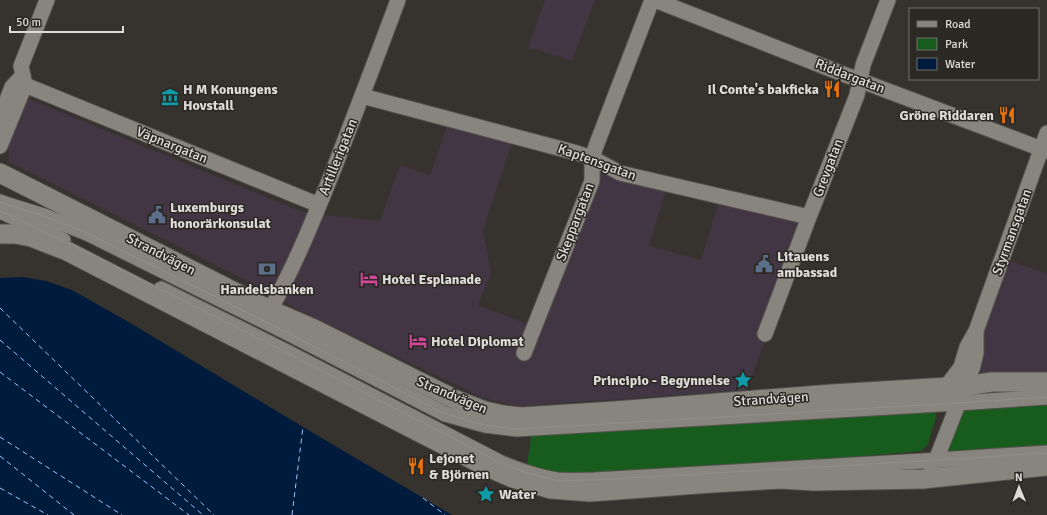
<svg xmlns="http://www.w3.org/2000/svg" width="1047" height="515" font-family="Signika,sans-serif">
	<rect width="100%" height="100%" fill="#36332e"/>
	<path fill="#433644" d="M545 0H595L572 61 528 47Z
		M27 98 305 213 380 221 400 165 430 175 449 121 513 139 483 231 491 273 478 305 535 327 596 162 667 187 649 246 701 260 720 198 810 218 747 390 518 406 483 398 297 309 259 287 9 162 8 145Z
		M994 255 1047 274V372L951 377Z"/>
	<path fill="#175c1d" d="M1047 400V446L948 453V451L964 407Z
		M931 410 936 412V417L928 444 921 451 815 460 560 475 527 467 531 436Z"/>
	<path fill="#001b3c" d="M23 277 46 281 72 290 132 324 303 427 452 515H0V278Z"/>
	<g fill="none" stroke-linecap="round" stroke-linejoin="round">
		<path stroke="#9bc8ff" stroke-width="1" stroke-dasharray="5 4" stroke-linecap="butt" d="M0 308 214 515
			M0 340 203 515
			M0 372 189 515
			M0 437 122 515
			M0 456 74 515
			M0 488 48 515
			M423 498 445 515
			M292 515 303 427"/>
		<g stroke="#53514c" stroke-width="17">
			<path id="minor" d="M655 0 843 74 1047 151
				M25 85 319 205
				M362 96 577 153 592 158 620 173 809 217
				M0 118 12 87 23 75
				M0 146 25 85 21 66 47 0
				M0 202 5 204 44 216 87 233 290 334 445 414 485 425 517 429 958 403 1047 397
				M0 211 63 240
				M161 289 289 353 501 463C519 470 537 477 557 480 569 481 582 480 594 480L923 461 1047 453
				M270 310C295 266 314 218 333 171 355 114 377 57 398 0
				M765 334 809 217 857 95 863 65 888 0
				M524 353 592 181V158L596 146 652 0
				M946 387 961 367 967 347 976 331 1047 133
				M931 466 936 460 973 366 976 353V331"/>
		</g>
		<g stroke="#53514c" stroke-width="21">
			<path id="tertiary" d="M0 173 270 310 314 329 454 399 485 411 503 415 521 417 615 411 832 394 965 386 992 382H1047
				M0 234H15L31 237 67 251 485 466 513 478 551 489 590 492 712 483 781 479 814 481 923 479 1047 466"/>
		</g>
		<use href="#minor" stroke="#88857e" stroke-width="15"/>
		<use href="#tertiary" stroke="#88857e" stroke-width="19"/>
		<path stroke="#928f8b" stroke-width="1" d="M0 202 5 204 44 216 87 233 290 334 445 414 485 425 517 429 958 403 1047 397
			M0 211 83 250 270 344 501 463C519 470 537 477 557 480 569 481 582 480 594 480L923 461 1047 453"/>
	</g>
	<defs>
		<g id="restaurant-bare" transform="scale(1.38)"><path d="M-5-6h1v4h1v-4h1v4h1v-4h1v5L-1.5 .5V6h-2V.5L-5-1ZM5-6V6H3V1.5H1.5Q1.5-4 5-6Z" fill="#e8710a" stroke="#2c2924" stroke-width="2.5" paint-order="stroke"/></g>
		<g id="museum-bare" transform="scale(1.38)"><path d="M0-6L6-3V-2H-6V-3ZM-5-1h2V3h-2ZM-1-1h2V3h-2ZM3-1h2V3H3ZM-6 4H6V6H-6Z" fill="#0f9aa8" stroke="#2c2924" stroke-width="2.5" paint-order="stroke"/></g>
		<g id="civic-bare" transform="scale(1.38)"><path d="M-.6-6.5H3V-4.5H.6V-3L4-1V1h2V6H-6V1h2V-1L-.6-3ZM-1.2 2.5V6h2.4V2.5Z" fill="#5c6f8a" stroke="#2c2924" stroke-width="2.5" paint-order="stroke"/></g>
		<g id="bank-bare" transform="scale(1.38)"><path d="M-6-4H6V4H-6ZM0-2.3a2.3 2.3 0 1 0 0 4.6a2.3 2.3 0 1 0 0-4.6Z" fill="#5c6f8a" stroke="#2c2924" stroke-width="2.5" paint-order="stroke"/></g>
		<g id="hotel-bare" transform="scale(1.38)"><path d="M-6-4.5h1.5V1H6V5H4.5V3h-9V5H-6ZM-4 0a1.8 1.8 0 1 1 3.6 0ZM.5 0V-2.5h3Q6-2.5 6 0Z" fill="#d1479c" stroke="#2c2924" stroke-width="2.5" paint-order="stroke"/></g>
		<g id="sight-bare" transform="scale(1.38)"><path d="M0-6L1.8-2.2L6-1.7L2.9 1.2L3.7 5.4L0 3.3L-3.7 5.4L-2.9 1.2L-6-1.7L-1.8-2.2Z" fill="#0f9aa8" stroke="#2c2924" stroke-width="2.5" paint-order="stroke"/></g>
	</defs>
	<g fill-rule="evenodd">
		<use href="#restaurant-bare" x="832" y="89"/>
		<use href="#museum-bare" x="170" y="97"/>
		<use href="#restaurant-bare" x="1007" y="115"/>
		<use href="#civic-bare" x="157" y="215"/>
		<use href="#civic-bare" x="764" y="264"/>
		<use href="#bank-bare" x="267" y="269"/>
		<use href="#hotel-bare" x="369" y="279"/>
		<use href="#hotel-bare" x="418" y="341"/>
		<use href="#sight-bare" x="743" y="380"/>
		<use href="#restaurant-bare" x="416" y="466"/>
		<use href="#sight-bare" x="486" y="494"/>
	</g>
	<g text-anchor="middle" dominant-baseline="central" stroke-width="3" stroke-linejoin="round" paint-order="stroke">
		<g font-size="14" fill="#dddbd7" stroke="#2c2924">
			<text transform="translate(850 76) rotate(21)">Riddargatan</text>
			<text transform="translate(172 145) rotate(22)">Väpnargatan</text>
			<text transform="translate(338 157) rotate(-68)">Artillerigatan</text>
			<text transform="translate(597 162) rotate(20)">Kaptensgatan</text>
			<text transform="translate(828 168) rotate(-69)">Grevgatan</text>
			<text transform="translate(575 222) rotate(-69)">Skeppargatan</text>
			<text transform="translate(1012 232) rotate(-70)">Styrmansgatan</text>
			<text transform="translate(161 254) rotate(27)">Strandvägen</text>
			<text transform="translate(452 395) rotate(23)">Strandvägen</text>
			<text transform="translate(771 399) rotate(-4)">Strandvägen</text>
		</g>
		<g font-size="14" font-weight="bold" fill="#dddbd7" stroke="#2c2924" text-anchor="start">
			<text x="183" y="89">H M Konungens<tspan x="183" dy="16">Hovstall</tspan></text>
			<text x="819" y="89" text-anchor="end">Il Conte's bakficka</text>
			<text x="994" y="115" text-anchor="end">Gröne Riddaren</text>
			<text x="170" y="207">Luxemburgs<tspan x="170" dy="16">honorärkonsulat</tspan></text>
			<text x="777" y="256">Litauens<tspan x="777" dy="16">ambassad</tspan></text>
			<text x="382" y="279">Hotel Esplanade</text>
			<text x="267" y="289" text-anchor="middle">Handelsbanken</text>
			<text x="431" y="341">Hotel Diplomat</text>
			<text x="730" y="380" text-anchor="end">Principio - Begynnelse</text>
			<text x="429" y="458">Lejonet<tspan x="429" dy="16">&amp; Björnen</tspan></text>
			<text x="499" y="494">Water</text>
		</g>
	</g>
	<rect x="909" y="8" width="130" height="72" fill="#2c2924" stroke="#73706c"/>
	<rect x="917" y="21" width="20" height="6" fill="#88857e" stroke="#73706c"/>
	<text x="945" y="28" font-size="12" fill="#dddbd7">Road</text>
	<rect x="917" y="38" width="20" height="12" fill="#175c1d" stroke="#73706c"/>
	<text x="945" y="48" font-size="12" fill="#dddbd7">Park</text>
	<rect x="917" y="58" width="20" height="12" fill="#001b3c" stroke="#73706c"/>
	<text x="945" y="68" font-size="12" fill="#dddbd7">Water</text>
	<g transform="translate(1019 487) rotate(359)" stroke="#2c2924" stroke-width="3" paint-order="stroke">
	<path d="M0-3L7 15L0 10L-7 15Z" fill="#dddbd7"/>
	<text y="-6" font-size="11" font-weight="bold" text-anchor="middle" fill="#dddbd7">N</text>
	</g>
	<path d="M10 26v6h113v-6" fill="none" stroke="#dddbd7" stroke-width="2"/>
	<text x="16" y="26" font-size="12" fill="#dddbd7" stroke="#2c2924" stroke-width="3" paint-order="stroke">50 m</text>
</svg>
